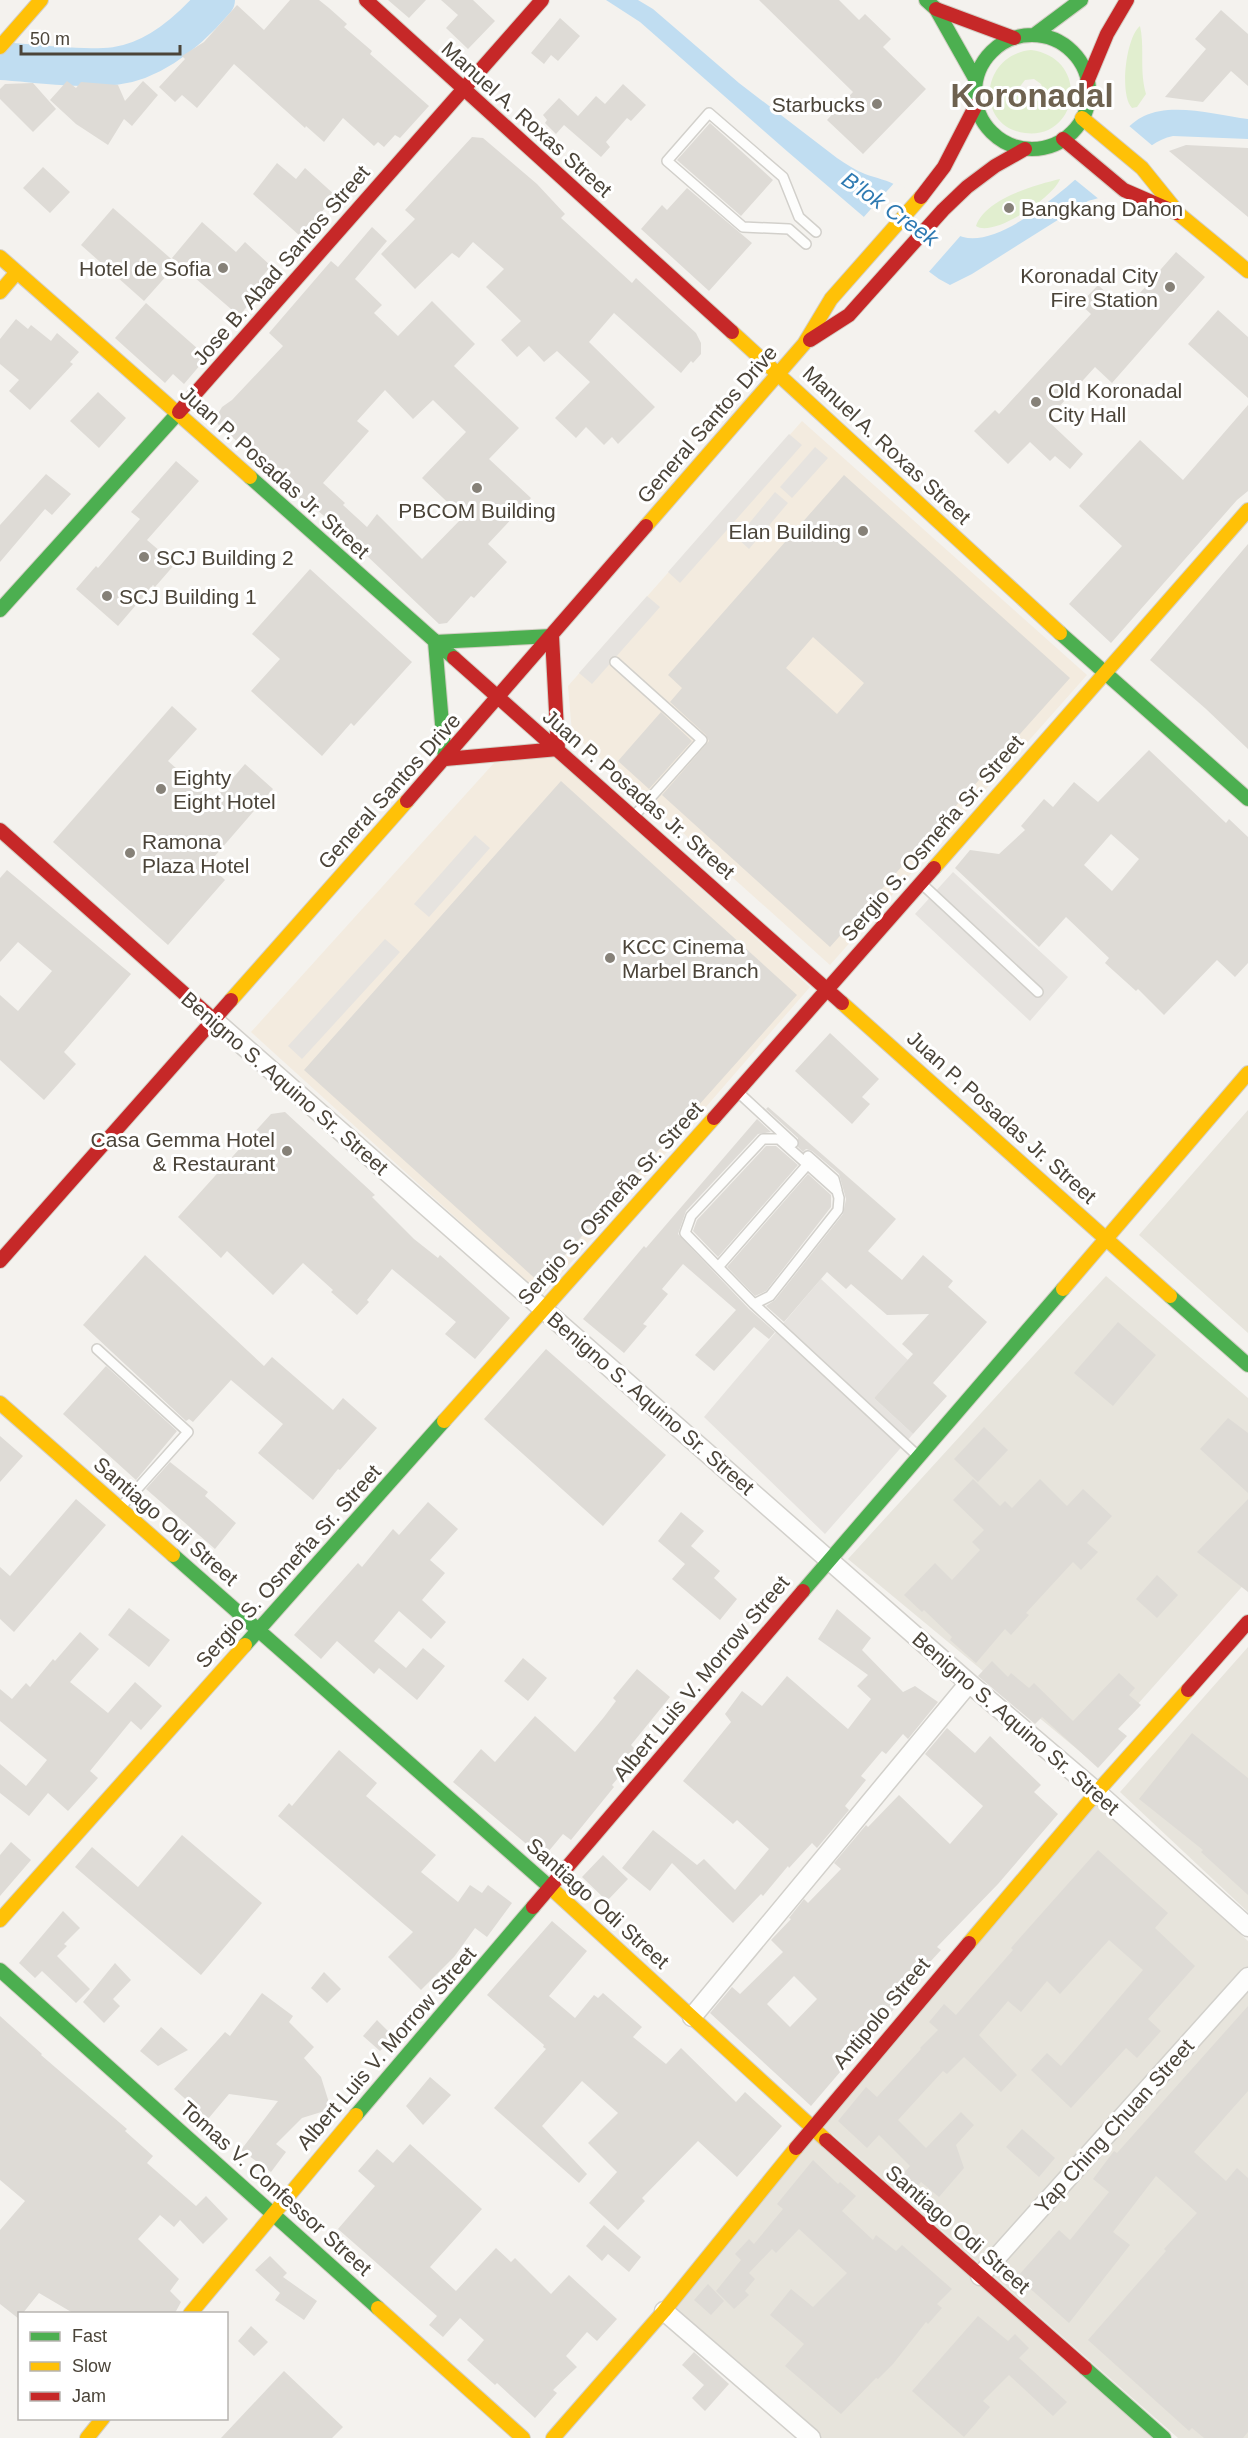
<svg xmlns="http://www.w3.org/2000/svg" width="1248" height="2438" font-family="Helvetica,sans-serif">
	<rect width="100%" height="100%" fill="#f4f2ee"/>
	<path fill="#e7e4dc" d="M1248 1110V1333L1139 1235Z
		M1106 1276 1248 1398V1580L1089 1759 848 1559Z
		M1248 1647V1912L1120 1792Z
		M1098 1802 1248 1941V2438H1178L824 2127Z
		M813 2138 1155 2438H820L665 2304Z"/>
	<path fill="#f3ebdf" d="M802 421 1087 675 830 965 572 733 568 686Z
		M554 756 810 987 542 1296 251 1032 494 763Z"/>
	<path fill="#e1eecf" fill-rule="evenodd" d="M1140 26C1145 48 1139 69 1146 94L1137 107 1132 108C1119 95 1126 37 1140 26Z
		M1031 50C1091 58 1079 140 1025 133 975 127 979 55 1031 50ZM1034 79 1041 84 1044 92 1040 100 1029 104 1020 98 1018 89 1025 80Z
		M1060 179C1054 197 993 238 976 226 985 199 1035 185 1060 179Z"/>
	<path fill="#e6e3df" d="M789 434 802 445 680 583 668 572Z
		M815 447 828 458 792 498 780 487Z
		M775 492 788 503 749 549 737 538Z
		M647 596 660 607 592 684 579 673Z
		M475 835 490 848 429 917 414 904Z
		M953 872 1068 977 1030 1021 915 914Z
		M385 939 400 952 302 1059 288 1046Z
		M821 1279 908 1360 874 1398 913 1434 825 1534 704 1417Z"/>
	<path fill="#c0ddf1" d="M606 0H638L653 9 739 83 837 158C846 164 855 170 865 174 876 178 888 180 899 187 920 199 940 231 963 237 1004 248 1077 179 1104 153 1116 141 1129 123 1144 116 1172 102 1218 115 1248 119V139L1173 136C1140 143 1130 175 1106 194 1102 198 1094 199 1088 201L972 274 950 285 939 279 920 265 788 152 640 22Z"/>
	<path fill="#f4f2ee" d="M1128 125 1154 147 1143 157 1107 198 1100 200 1073 178Z
		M895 182 902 185 954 229 963 233 927 274 862 219Z"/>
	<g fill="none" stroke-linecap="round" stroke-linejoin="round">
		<path stroke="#c0ddf1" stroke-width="38" d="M0 61C34 63 82 70 115 66 155 61 191 29 216 0"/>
	</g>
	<path fill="#dedbd6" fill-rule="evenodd" d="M290 0H319L329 8 347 24 344 27 372 51 370 54 429 106 400 138 395 135 384 147 378 142 374 146 343 118 324 142 306 126 305 128 234 64 197 108 182 95 175 102 159 87 185 59 182 56 204 42 237 5 264 30Z
		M388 0H426L409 18Z
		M441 0H473L495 21 468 49 446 28 458 15Z
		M759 0H839L859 20 865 14 891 39 883 47 926 89 863 154 827 120 853 92Z
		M1221 10 1248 34V86L1231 71 1203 102 1165 97 1206 49 1195 39Z
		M560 18 580 36 558 61 551 55 544 64 531 53Z
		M67 81 76 88 81 82 118 85 125 101 143 81 158 95 132 126 124 119 108 145 76 124 50 100Z
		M33 83 56 109 33 132 0 99V89L5 84Z
		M623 84 646 105 631 121 627 118 606 142 610 147 601 157 564 125 556 134 545 123 547 120 543 115 559 98 578 116 596 96 605 104Z
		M710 123 773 180 741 216 677 160Z
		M472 137 483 138 537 184 565 214 561 218 632 283 636 278 696 333 701 343V354L693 363 691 361 681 373 614 313 589 342 655 407 618 444 612 437 604 445 586 427 576 438 555 418 590 382 557 351 544 362 529 346 517 357 501 340 521 321 486 287 504 269 473 242 459 258 452 253 415 289 381 254 415 219 405 210Z
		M1186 145 1248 148V217L1169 151Z
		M277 163 296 179 305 168 336 196 300 236 253 194Z
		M43 167 70 192 50 213 23 188Z
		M687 188 752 243 709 291 641 229 662 205 667 210Z
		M113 208 177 264 144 301 81 245Z
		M202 222 236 252 245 242 271 266 261 278 267 283 239 316 172 258Z
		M372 227 387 241 355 279 382 305 374 313 398 336 432 301 475 344 454 366 519 428 489 459 531 498 488 544 507 562 474 598 471 596 447 623 439 624 329 520 306 501 304 503 231 436 221 429 215 419 222 407 232 400 283 346 269 333 331 261 338 267ZM385 390 413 419 433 400 466 432 422 478 463 517 422 559 377 514 367 527 343 505 345 503 323 483 369 431 357 421Z
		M1176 252 1205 277 1112 383 1095 367 1047 420 1083 454 1070 469 1055 456 1050 461 1030 442 1008 464 974 431 995 410 999 414 1091 314 1080 304 1098 285 1125 310Z
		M146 303 207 357 184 384 173 374 165 383 115 338Z
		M1218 310 1248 337V398L1188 344Z
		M16 319 28 329 31 325 51 341 57 333 79 352 70 362 73 364 30 410 9 391 19 380 0 364V339Z
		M98 392 126 418 99 448 70 421Z
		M1248 405V491L1237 500 1111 643 1069 604 1122 546 1079 506 1140 440 1183 480Z
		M176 461 199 481 147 540 175 564 155 587 153 585 118 626 76 589 96 566 98 568 140 519 131 512Z
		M46 474 71 494 52 515 45 509 0 562V525Z
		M844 475 1070 678 830 947 662 795 709 741 706 735 670 702 682 688 668 675ZM813 637 864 683 837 714 786 668Z
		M1248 544V749L1206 709 1150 660Z
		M310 569 412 662 354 726 351 723 322 756 251 691 280 659 252 634Z
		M172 706 197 729 168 761 213 801 245 764 273 789 208 864 225 880 168 945 53 842Z
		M661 712 692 741 649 789 618 761Z
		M1149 750 1226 823 1229 819 1248 837V963L1235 977 1217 960 1164 1015 1138 989 1136 991 1105 963 1109 958 1066 917 1039 947 955 868 970 850 999 854 1025 830 1021 826 1044 799 1053 807 1074 782 1098 802ZM1111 834 1139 859 1112 891 1084 865Z
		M561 781 797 995 540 1283 304 1070Z
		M7 870 131 974 64 1052 76 1064 44 1100 0 1060V995L18 1011 52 971 18 942 0 962V878Z
		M830 1033 879 1079 862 1097 870 1104 852 1124 795 1071Z
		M768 1107 896 1219 868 1251 902 1280 923 1255 953 1281 948 1287 987 1322 933 1383 947 1396 913 1434 874 1398 913 1354 902 1344 929 1314 887 1315 851 1284 846 1289 827 1272 784 1322 766 1306 775 1300 843 1214 846 1199 839 1174 812 1151 806 1149 803 1152 798 1147V1138L766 1109Z
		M285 1112 375 1195 372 1197 414 1239 438 1258 440 1255 510 1318 475 1359 445 1334 456 1322 392 1269 367 1300 369 1302 357 1315 331 1292 333 1290 303 1263 273 1295 227 1251 221 1258 178 1217 271 1114Z
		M757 1119 771 1132 758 1134 686 1211 678 1234 749 1309 775 1332 769 1339 754 1327 714 1371 695 1355 736 1310 683 1264 662 1289 668 1294 643 1324 647 1326 624 1353 583 1319 644 1246 646 1248Z
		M766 1146H776L798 1165 718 1257 693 1231 697 1220Z
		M808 1174 831 1195V1207L766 1291 755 1296 727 1267Z
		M145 1255 264 1366 272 1357 333 1410 343 1398 377 1428 340 1470 338 1469 313 1500 258 1453 283 1424 231 1380 193 1422 189 1419 186 1421 83 1325Z
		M1118 1322 1156 1355 1113 1406 1074 1373Z
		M546 1349 666 1455 603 1526 484 1419Z
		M106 1366 177 1431 136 1480 63 1414Z
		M1228 1418 1248 1433V1493L1200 1449Z
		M984 1427 1008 1450 978 1482 954 1459Z
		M0 1436 23 1456 0 1482Z
		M170 1462 208 1492 205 1496 236 1523 215 1549 146 1489Z
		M973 1479 1000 1506 1005 1501 1012 1508 1040 1479 1067 1506 1083 1489 1112 1516 1087 1543 1098 1552 1081 1570 1073 1562 1026 1613 1029 1615 1011 1635 1005 1629 976 1663 950 1640 952 1637 924 1610 922 1612 904 1595 935 1563 952 1580 980 1550 972 1542 984 1530 953 1500Z
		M76 1499 106 1525 14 1632 0 1619V1567L10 1576Z
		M1248 1499V1592L1197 1552Z
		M428 1502 458 1529 430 1560 445 1573 422 1600 446 1622 431 1639 399 1611 374 1641 406 1668 423 1648 445 1666 417 1700 379 1668 374 1674 337 1641 321 1659 294 1635 358 1563 362 1567 393 1529 399 1535Z
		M681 1512 704 1531 691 1546 720 1571 714 1578 737 1599 720 1620 672 1579 685 1564 658 1541Z
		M1157 1575 1178 1595 1157 1618 1136 1599Z
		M129 1608 170 1640 149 1667 108 1635Z
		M837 1609 871 1638 862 1650 903 1692 915 1686 938 1702 908 1739 903 1734 886 1754 882 1751 861 1776 866 1780 845 1806 849 1810 817 1848 812 1843 789 1868 788 1866 763 1896 761 1894 733 1923 672 1863 650 1891 622 1868 653 1830 697 1865 704 1859 735 1890 769 1849 737 1820 733 1824 683 1781 731 1722 725 1714 742 1691 762 1706 787 1676 848 1729 871 1699 857 1686 868 1675 818 1639Z
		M80 1632 99 1649 70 1682 108 1713 135 1682 162 1706 141 1730 131 1721 90 1771 98 1778 68 1811 48 1793 29 1816 0 1793V1764L26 1786 47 1760 0 1721V1689L12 1699 26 1683 30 1687 53 1659 55 1661Z
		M523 1658 547 1678 528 1701 504 1681Z
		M992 1661 1008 1677 1011 1673 1029 1688 1034 1683 1073 1721 1119 1673 1135 1688 1129 1695 1141 1705 1118 1729 1127 1736 1098 1768 1042 1717 1035 1724 978 1676Z
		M637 1669 670 1697 631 1745 639 1753 612 1785 614 1787 601 1803 571 1840 563 1834 543 1858 453 1782 481 1749 495 1762 535 1716 575 1752 604 1717 616 1701 613 1698Z
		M947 1728 975 1753 990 1736 1041 1785 1034 1792 1058 1814 998 1884 937 1947 941 1950 908 1986 911 1989 811 2106 710 2013 732 1987 740 1994 783 1952 771 1940 791 1919 789 1918 804 1899 808 1903 841 1869 834 1863 866 1825 868 1827 899 1795 950 1844 983 1806 925 1754ZM794 1976 817 1999 790 2027 767 2004Z
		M1192 1733 1248 1778V1895L1201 1852 1203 1850 1139 1799Z
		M339 1750 377 1783 366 1796 436 1855 421 1872 458 1902 470 1885 482 1893 488 1885 512 1903 487 1937 475 1928 454 1957 421 1990 388 1957 413 1932 278 1816 289 1803 292 1806Z
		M182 1835 262 1903 201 1975 75 1867 92 1847 138 1887Z
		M11 1842 31 1860 0 1896V1855Z
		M1098 1850 1168 1913 1155 1928 1195 1966 1148 2019 1161 2031 1137 2058 1126 2048 1071 2108 1031 2070 1047 2053 1061 2066 1143 1970 1109 1940 1060 1994 1047 1981 1021 2012 1008 2001 979 2035 1017 2075 1001 2092 964 2057 947 2074 943 2071 898 2120 926 2148 961 2112 974 2125 956 2145 964 2168 939 2197 921 2182 916 2188 901 2176 910 2166 879 2135 867 2148 838 2121 866 2087 877 2097 921 2049 920 2048 938 2030 929 2022 944 2004 956 2015 1013 1950 1011 1948Z
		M603 1855 628 1879 607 1901 582 1877Z
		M63 1911 80 1928 64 1944 67 1946 57 1956 90 1989 76 2003 42 1971 35 1978 19 1963Z
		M552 1921 587 1951 549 1996 575 2018 594 1995 598 1998 603 1993 642 2027 633 2037 666 2064 681 2048 736 2102 745 2092 782 2126 737 2177 698 2141 642 2198 645 2201 618 2230 589 2203 617 2172 588 2143 618 2113 582 2081 542 2126 587 2174 579 2183 494 2108 546 2049 543 2047 544 2045 487 1995Z
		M115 1963 131 1980 113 1999 120 2006 104 2023 83 2002Z
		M324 1972 341 1989 327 2003 311 1988Z
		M262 1993 293 2016 289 2022 314 2047 304 2058 321 2077 331 2109 302 2118 276 2144 286 2152 271 2172 241 2150 278 2101 229 2094 208 2119 174 2089 225 2032 230 2036Z
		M1248 2006V2091L1194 2152 1226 2181 1237 2168 1248 2178V2432L1243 2438H1204L1192 2428 1189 2431 1088 2340 1166 2251 1164 2249 1197 2213 1156 2176 1113 2232 1130 2245 1069 2323 1017 2277 1059 2230 1070 2240 1109 2192 1093 2179 1114 2151 1117 2153Z
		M0 2016 42 2054 41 2055 127 2129 125 2131 153 2156 147 2163 196 2206 206 2196 228 2219 203 2244 180 2220 174 2227 160 2215 138 2239 179 2279 170 2291 181 2302 175 2313H73L39 2293 23 2313H20L19 2319 0 2304V2230L25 2201 0 2180Z
		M377 2020 394 2037 380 2051 363 2036Z
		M161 2027 188 2050 158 2066 140 2051Z
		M430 2077 451 2095 423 2125 406 2106Z
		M1022 2129 1055 2158 1039 2177 1006 2147Z
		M410 2144 482 2209 430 2267 456 2291 496 2248 511 2262 515 2258 551 2294 569 2275 617 2319 597 2341 587 2332 566 2356 577 2367 553 2390 557 2393 535 2418 497 2383 495 2385 467 2360 484 2340 460 2318 443 2337 429 2325 437 2316 338 2229 375 2186 358 2171 377 2149 393 2163Z
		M813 2160 838 2184 840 2182 856 2196 842 2211 873 2240 876 2235 896 2251 902 2245 952 2289 937 2304 942 2308 928 2324 926 2322 893 2364 878 2379 876 2378 841 2414 785 2366 804 2344 770 2315 791 2289 813 2307 847 2273 799 2229 776 2253 772 2249 749 2273 755 2279 745 2291 749 2295 734 2309 716 2291 741 2260 735 2254 749 2239 754 2244 783 2209 777 2204Z
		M604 2225 641 2257 629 2272 608 2254 602 2261 586 2246Z
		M270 2256 287 2273 283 2277 317 2301 304 2320 275 2300 280 2293 255 2270Z
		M708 2284 724 2301 711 2315 694 2300Z
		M978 2316 1008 2341 1015 2334 1029 2348 1019 2358 1067 2402 1053 2416 1009 2375 983 2401 990 2407 964 2437 912 2391Z
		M251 2326 268 2342 254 2356 238 2341Z
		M694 2352 729 2384 705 2411 692 2398 704 2385 682 2365Z
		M284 2371 343 2427 332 2438H221Z"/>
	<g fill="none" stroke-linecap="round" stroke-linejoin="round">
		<g stroke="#d2d0cb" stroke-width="12">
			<path id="lane" d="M806 244 789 229 743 227 667 161 709 113 783 177 799 217 816 232
				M615 662 702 740 635 815
				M923 885 1038 992
				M739 1093 793 1143
				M808 1156 834 1179 837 1190
				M719 1266 808 1164
				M754 1304 770 1296 838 1210 839 1198 837 1191 779 1139H763L691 1216 685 1233 754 1304 918 1456
				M97 1349 188 1432 120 1508"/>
		</g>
		<g stroke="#d2d0cb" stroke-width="21">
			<path id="street" d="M214 1020 969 1683 1097 1792 1248 1927
				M692 2017 969 1683
				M980 2276 1248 1977
				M664 2311 811 2438"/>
		</g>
		<g stroke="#d3cfc5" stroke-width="16">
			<path id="fast" d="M926 0 936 9 976 80
				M1034 35 1081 0
				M975 92a57 57 0 1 1 114 0a57 57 0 1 1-114 0Z
				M250 477 454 658
				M0 610 179 412
				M1060 633 1248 799
				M445 759 435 642 552 636
				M1170 1296 1248 1365
				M173 1555 552 1889
				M803 1591 1063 1289
				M245 1645 444 1421
				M0 1970 378 2308
				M356 2115 533 1907
				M1085 2368 1164 2438"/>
		</g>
		<g stroke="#d3cfc5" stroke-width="16">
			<path id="slow" d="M0 47 41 0
				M1082 118 1142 168 1180 215 1248 271
				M0 257 250 477
				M0 292 17 272
				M732 332 1060 633
				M646 526 804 344 831 299 921 197
				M934 868 1248 510
				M231 1000 407 801
				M842 1003 1170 1296
				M1063 1289 1248 1073
				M0 1403 173 1555
				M444 1421 714 1118
				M552 1889 826 2140
				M0 1920 245 1645
				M969 1943 1097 1792 1188 1690
				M378 2308 523 2438
				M190 2314 356 2115
				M87 2438 103 2418
				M553 2438 664 2311 796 2148"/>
		</g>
		<g stroke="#d3cfc5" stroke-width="16">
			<path id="jam" d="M366 0 732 332
				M936 9 1014 38
				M1087 82 1107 34 1127 0
				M1063 139 1124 190 1177 213
				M921 197 944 167 976 105
				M810 340 849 315 943 210 967 187 995 166 1025 149
				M179 412 542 0
				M454 658 842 1003
				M445 759 558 749 552 636
				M407 801 646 526
				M0 830 214 1020
				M714 1118 934 868
				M0 1261 231 1000
				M1188 1690 1248 1622
				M533 1907 803 1591
				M826 2140 1085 2368
				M796 2148 969 1943"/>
		</g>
		<use href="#lane" stroke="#fdfdfc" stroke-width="9"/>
		<use href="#street" stroke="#fdfdfc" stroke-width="18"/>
		<use href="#fast" stroke="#4caf50" stroke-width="14"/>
		<use href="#slow" stroke="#ffc107" stroke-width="14"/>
		<use href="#jam" stroke="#c62828" stroke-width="14"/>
	</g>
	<g fill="#868178" stroke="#fff" stroke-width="2">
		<circle cx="877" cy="104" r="6"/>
		<circle cx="1009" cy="208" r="6"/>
		<circle cx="223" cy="268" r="6"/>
		<circle cx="1170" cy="287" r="6"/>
		<circle cx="1036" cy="402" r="6"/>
		<circle cx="477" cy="488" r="6"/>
		<circle cx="863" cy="531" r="6"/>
		<circle cx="144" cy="557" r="6"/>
		<circle cx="107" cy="596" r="6"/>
		<circle cx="161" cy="789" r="6"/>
		<circle cx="130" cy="853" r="6"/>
		<circle cx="610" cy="958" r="6"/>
		<circle cx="287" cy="1151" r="6"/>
	</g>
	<g text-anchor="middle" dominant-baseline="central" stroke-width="6" stroke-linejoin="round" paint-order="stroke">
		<g font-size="21" fill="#4b4439" stroke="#fff" text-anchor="start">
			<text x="865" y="104" text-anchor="end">Starbucks</text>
			<text x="1021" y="208">Bangkang Dahon</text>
			<text x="211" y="268" text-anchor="end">Hotel de Sofia</text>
			<text x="1158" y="275" text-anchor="end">Koronadal City<tspan x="1158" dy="24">Fire Station</tspan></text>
			<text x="1048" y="390">Old Koronadal<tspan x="1048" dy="24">City Hall</tspan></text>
			<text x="477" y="510" text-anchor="middle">PBCOM Building</text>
			<text x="851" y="531" text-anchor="end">Elan Building</text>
			<text x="156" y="557">SCJ Building 2</text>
			<text x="119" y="596">SCJ Building 1</text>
			<text x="173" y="777">Eighty<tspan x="173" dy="24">Eight Hotel</tspan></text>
			<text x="142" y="841">Ramona<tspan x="142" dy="24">Plaza Hotel</tspan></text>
			<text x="622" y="946">KCC Cinema<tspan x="622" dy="24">Marbel Branch</tspan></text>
			<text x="275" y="1139" text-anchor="end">Casa Gemma Hotel<tspan x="275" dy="24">&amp; Restaurant</tspan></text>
		</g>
		<g font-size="21" fill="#4b4439" stroke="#fff">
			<text transform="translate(527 119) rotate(42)">Manuel A. Roxas Street</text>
			<text transform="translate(281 265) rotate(-49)">Jose B. Abad Santos Street</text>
			<text transform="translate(707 424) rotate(-49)">General Santos Drive</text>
			<text transform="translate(887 445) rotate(43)">Manuel A. Roxas Street</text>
			<text transform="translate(275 472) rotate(42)">Juan P. Posadas Jr. Street</text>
			<text transform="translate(389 791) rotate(-48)">General Santos Drive</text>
			<text transform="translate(639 794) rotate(41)">Juan P. Posadas Jr. Street</text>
			<text transform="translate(932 838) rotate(-49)">Sergio S. Osmeña Sr. Street</text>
			<text transform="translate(285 1083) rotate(41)">Benigno S. Aquino Sr. Street</text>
			<text transform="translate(1002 1117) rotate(42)">Juan P. Posadas Jr. Street</text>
			<text transform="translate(610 1203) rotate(-48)">Sergio S. Osmeña Sr. Street</text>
			<text transform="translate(651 1403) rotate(41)">Benigno S. Aquino Sr. Street</text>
			<text transform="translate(166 1521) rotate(41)">Santiago Odi Street</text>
			<text transform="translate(288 1566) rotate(-48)">Sergio S. Osmeña Sr. Street</text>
			<text transform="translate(701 1678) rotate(-50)">Albert Luis V. Morrow Street</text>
			<text transform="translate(1016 1723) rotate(41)">Benigno S. Aquino Sr. Street</text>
			<text transform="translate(598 1903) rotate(42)">Santiago Odi Street</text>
			<text transform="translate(881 2013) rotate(-50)">Antipolo Street</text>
			<text transform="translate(386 2048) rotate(-49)">Albert Luis V. Morrow Street</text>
			<text transform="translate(1114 2126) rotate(-48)">Yap Ching Chuan Street</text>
			<text transform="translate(276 2188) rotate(42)">Tomas V. Confessor Street</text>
			<text transform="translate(958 2229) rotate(41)">Santiago Odi Street</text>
		</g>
		<g font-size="22" font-style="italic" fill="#2e7ab2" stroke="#fff">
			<text transform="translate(890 209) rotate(35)">B'lok Creek</text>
		</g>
		<g font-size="33" font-weight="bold" fill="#6e6250" stroke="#fff">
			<text x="1032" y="95">Koronadal</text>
		</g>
	</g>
	<rect x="18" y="2312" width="210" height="108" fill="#ffffff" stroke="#b7b4b0" stroke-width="1.5"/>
	<rect x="30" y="2332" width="30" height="9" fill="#4caf50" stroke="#b7b4b0" stroke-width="1.5"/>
	<text x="72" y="2342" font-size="18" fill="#4b4439">Fast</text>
	<rect x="30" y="2362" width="30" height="9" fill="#ffc107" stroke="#b7b4b0" stroke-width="1.5"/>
	<text x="72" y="2372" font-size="18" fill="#4b4439">Slow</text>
	<rect x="30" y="2392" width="30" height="9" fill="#c62828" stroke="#b7b4b0" stroke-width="1.5"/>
	<text x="72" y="2402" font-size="18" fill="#4b4439">Jam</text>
	<path d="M21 45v9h159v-9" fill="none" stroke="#4b4439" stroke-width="3"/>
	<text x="30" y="45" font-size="18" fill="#4b4439" stroke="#ffffff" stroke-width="4.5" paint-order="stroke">50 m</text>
</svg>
